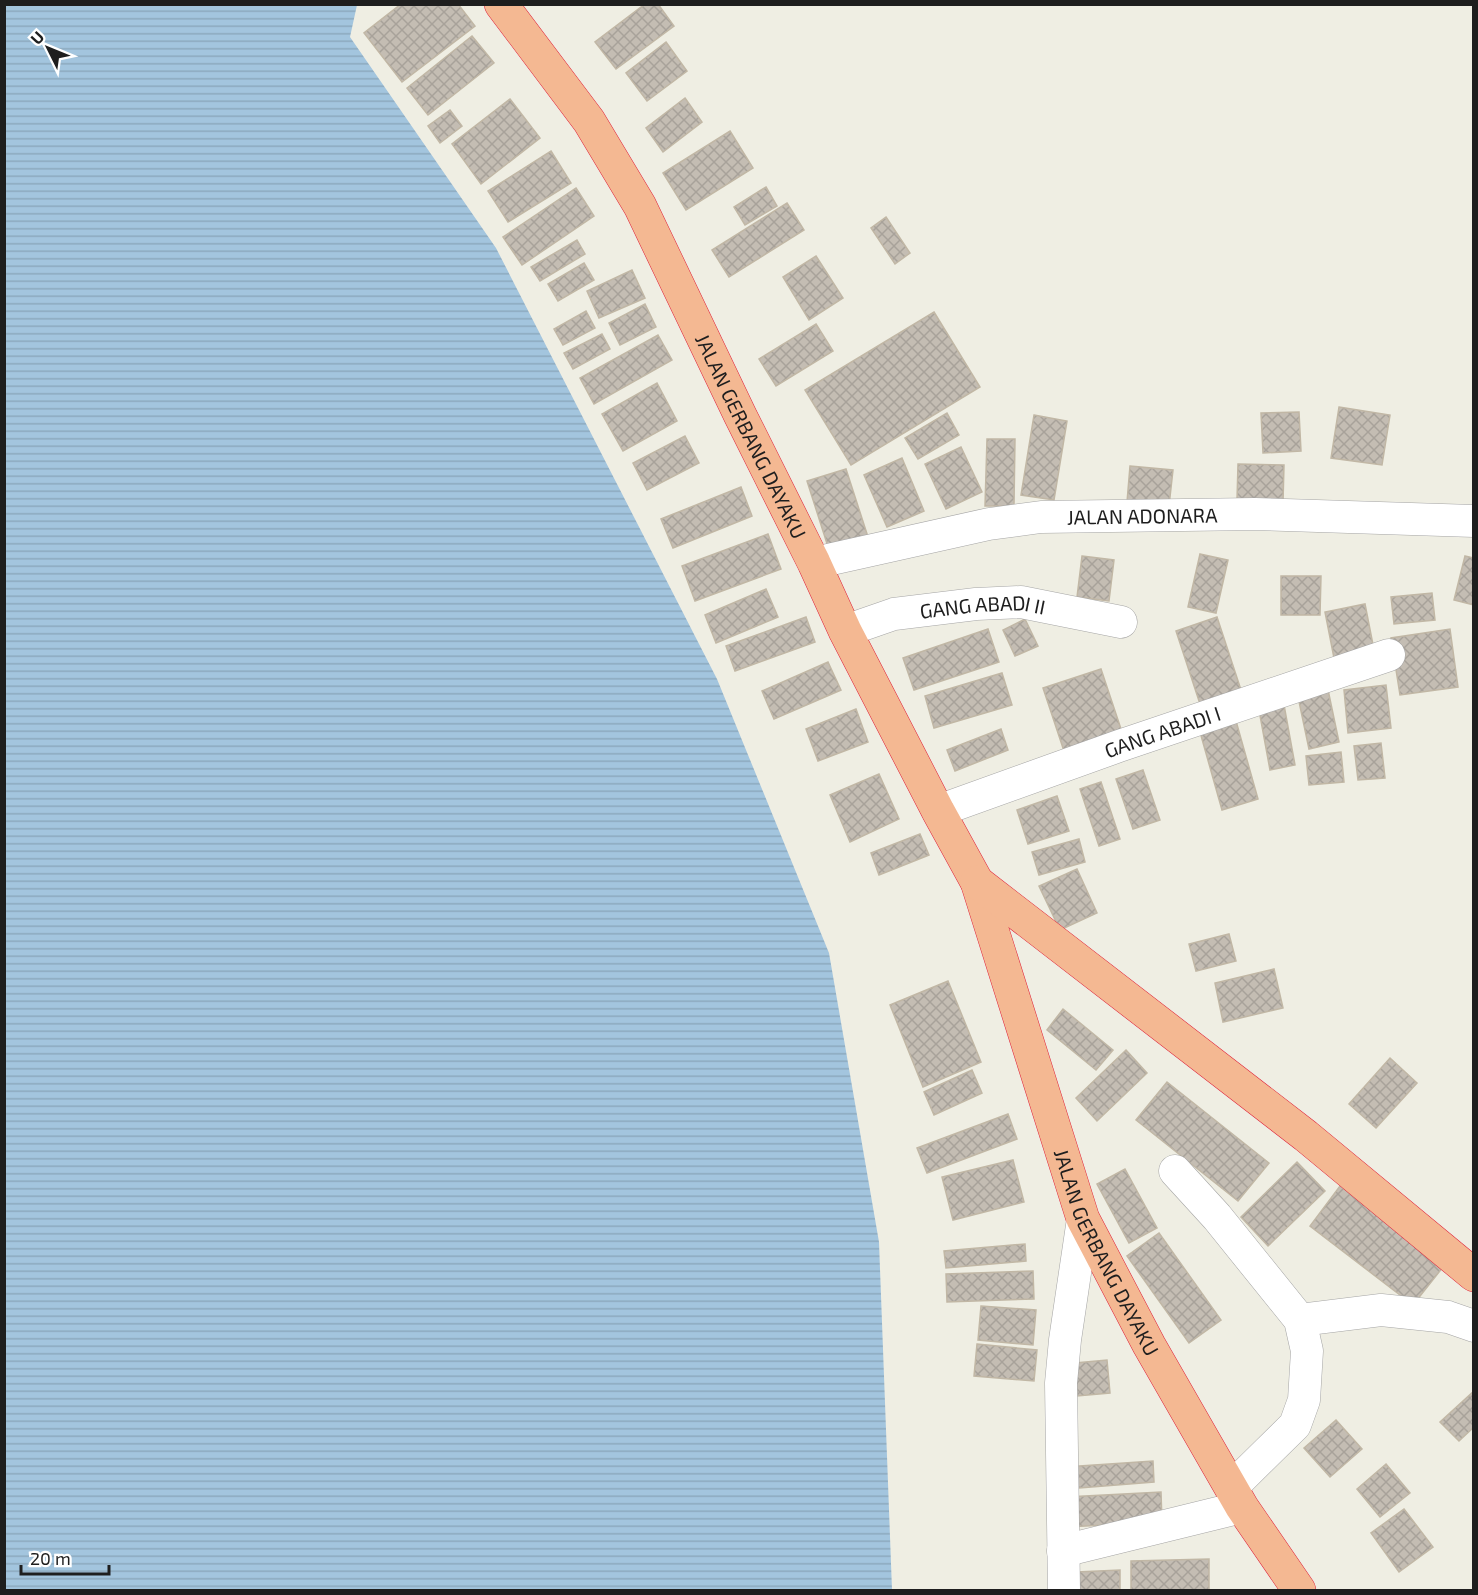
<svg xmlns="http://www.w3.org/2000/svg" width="1478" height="1595" font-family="'Exo 2',sans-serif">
	<defs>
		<pattern id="water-rules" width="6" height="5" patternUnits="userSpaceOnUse" patternTransform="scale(1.5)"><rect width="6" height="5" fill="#a3c5de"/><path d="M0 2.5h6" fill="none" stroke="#8ca9be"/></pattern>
		<pattern id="building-cross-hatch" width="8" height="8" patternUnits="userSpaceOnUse" patternTransform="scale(1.5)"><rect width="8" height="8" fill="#c4bdb3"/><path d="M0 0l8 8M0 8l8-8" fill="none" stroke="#a8a29a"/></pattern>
	</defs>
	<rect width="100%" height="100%" fill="#efeee3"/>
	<path fill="url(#water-rules)" d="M5 4 357 5 350 37 496 248 717 679 829 953 879 1242 892 1590H5Z"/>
	<path fill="url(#building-cross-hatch)" stroke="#c1b7a5" stroke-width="1.5" d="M401 4H458L475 26 402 82 364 33Z
		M645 4H658L674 26 616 69 595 42Z
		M472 36 494 63 428 115 407 88Z
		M666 42 687 71 647 101 626 73Z
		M685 98 702 122 663 152 646 128Z
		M510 99 540 138 481 184 452 144Z
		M450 110 462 126 440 143 428 126Z
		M730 131 753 168 686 210 663 173Z
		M551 151 571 183 508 222 488 191Z
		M766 187 777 206 745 225 734 207Z
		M576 188 594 216 522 265 503 237Z
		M787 203 804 230 729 277 712 250Z
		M886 217 910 253 895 264 871 228Z
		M577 240 585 254 540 281 531 267Z
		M816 256 843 298 809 320 783 277Z
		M584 263 594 280 558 301 548 284Z
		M632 270 645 298 599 318 587 291Z
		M645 304 656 327 620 345 609 323Z
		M586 311 595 328 563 345 554 329Z
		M934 312 980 387 851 465 805 390Z
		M816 324 833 351 776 386 759 359Z
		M602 334 610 349 573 369 564 353Z
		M658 335 672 360 594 404 580 378Z
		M657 383 677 421 623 451 602 414Z
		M1339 407 1390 415 1382 465 1331 458Z
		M1299 412 1301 451 1263 453 1261 413Z
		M947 413 959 435 918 459 905 438Z
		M1034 415 1067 421 1054 500 1021 495Z
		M685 436 699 463 647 490 633 463Z
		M987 439H1015L1014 506H985Z
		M961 447 982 492 946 509 925 464Z
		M902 458 924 511 887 527 864 475Z
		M1238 464 1284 465 1283 502 1237 500Z
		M1130 466 1173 470 1169 506 1127 502Z
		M846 469 869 540 830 553 807 481Z
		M741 487 752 516 673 548 661 519Z
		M768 534 781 569 695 601 682 566Z
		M1200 554 1228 560 1216 613 1188 607Z
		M1082 556 1114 560 1109 601 1077 597Z
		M1465 556 1474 558V605L1454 600Z
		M1281 576H1321L1320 615H1281Z
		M766 589 778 617 716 643 705 615Z
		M1432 593 1435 620 1394 624 1391 597Z
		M1365 604 1375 655 1335 663 1325 612Z
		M806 617 815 642 735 671 726 646Z
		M1217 617 1243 696 1202 710 1176 631Z
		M1025 619 1038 646 1015 656 1003 630Z
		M988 629 999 662 914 690 903 658Z
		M1450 629 1458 687 1400 695 1391 638Z
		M828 662 841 690 774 719 762 691Z
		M1101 669 1124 738 1066 757 1043 688Z
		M1002 673 1012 705 934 728 925 696Z
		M1327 685 1339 742 1309 749 1297 692Z
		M1386 685 1391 728 1348 733 1344 690Z
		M1284 705 1295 765 1270 770 1259 710Z
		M856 709 868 742 818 761 806 729Z
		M1236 721 1258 799 1222 810 1200 732Z
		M1001 729 1008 750 955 771 947 750Z
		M1381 743 1385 778 1358 780 1354 746Z
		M1341 752 1344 782 1309 785 1306 756Z
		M1143 770 1160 820 1133 829 1116 779Z
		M879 774 899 819 850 842 830 795Z
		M1101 782 1120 839 1099 846 1080 789Z
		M1057 796 1069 831 1028 844 1017 810Z
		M920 834 929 855 879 875 871 853Z
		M1079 839 1085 862 1039 875 1032 852Z
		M1077 869 1097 913 1060 930 1039 886Z
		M1229 934 1236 961 1196 971 1189 944Z
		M1274 969 1283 1008 1223 1022 1215 983Z
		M948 981 981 1062 923 1087 890 1005Z
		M1063 1009 1113 1050 1096 1070 1047 1030Z
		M1126 1050 1147 1073 1097 1121 1076 1098Z
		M1390 1058 1417 1083 1376 1128 1349 1104Z
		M972 1070 982 1093 934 1115 924 1092Z
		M1167 1082 1269 1163 1238 1201 1136 1120Z
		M1008 1114 1017 1139 927 1173 917 1148Z
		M1013 1160 1024 1202 953 1220 942 1177Z
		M1297 1162 1325 1191 1268 1246 1241 1217Z
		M1125 1169 1157 1228 1129 1243 1097 1184Z
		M1340 1186 1443 1267 1413 1305 1310 1226Z
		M1159 1233 1221 1320 1189 1343 1127 1256Z
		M1025 1244 1026 1261 946 1268 944 1251Z
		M1033 1271 1034 1299 947 1302 946 1274Z
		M981 1306 1036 1310 1033 1345 978 1340Z
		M977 1344 1037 1350 1034 1381 974 1376Z
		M1107 1360 1110 1393 1077 1396 1075 1363Z
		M1474 1391V1427L1459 1441 1440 1422Z
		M1336 1420 1362 1449 1330 1477 1304 1448Z
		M1153 1461 1154 1482 1067 1489 1065 1467Z
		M1386 1464 1410 1493 1380 1517 1357 1489Z
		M1161 1492 1162 1522 1067 1527 1066 1497Z
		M1404 1509 1433 1547 1399 1572 1371 1533Z
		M1209 1559V1590H1131V1561Z
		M1120 1570V1590H1077V1572Z"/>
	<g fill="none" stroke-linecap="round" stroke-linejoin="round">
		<g stroke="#a5a5a5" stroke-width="33">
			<g id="minor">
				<path id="s1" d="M814 563 989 524 1041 517 1255 514 1474 521"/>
				<path id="s2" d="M845 631 894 614 976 604 1021 602 1121 622"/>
				<path id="s3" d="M938 811 1119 746 1389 655"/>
				<path d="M1175 1171 1217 1217 1300 1320 1307 1351 1304 1400 1295 1425 1231 1488"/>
				<path d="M1300 1320 1381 1310 1448 1317 1474 1326"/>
				<path d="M1063 1551 1242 1507"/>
				<path d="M1064 1590 1061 1383 1065 1340 1083 1219"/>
			</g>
		</g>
		<g stroke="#de203b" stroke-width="34">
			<g id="trunk">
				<path id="s4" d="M501 4 589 121 640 206 740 415 814 563 845 631 938 811 977 882 1083 1219 1149 1345 1242 1507 1299 1590"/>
				<path d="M977 882 1306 1136 1474 1275"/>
			</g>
		</g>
		<use href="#minor" stroke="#fff" stroke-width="32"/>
		<use href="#trunk" stroke="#f4b892" stroke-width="33"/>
	</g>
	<g text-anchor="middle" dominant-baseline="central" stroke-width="5" stroke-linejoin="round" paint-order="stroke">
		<g font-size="20" fill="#1e1e1e" stroke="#fff">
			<text stroke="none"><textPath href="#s4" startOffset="501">JALAN GERBANG DAYAKU</textPath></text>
			<text stroke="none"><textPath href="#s1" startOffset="333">JALAN ADONARA</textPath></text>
			<text stroke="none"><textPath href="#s2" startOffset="141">GANG ABADI II</textPath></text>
			<text stroke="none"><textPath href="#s3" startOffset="238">GANG ABADI I</textPath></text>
			<text stroke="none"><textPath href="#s4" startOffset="1394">JALAN GERBANG DAYAKU</textPath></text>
		</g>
	</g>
	<rect width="1478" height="1595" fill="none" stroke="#1e1e1e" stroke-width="12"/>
	<g transform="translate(48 48) rotate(313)" stroke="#ffffff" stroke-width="4.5" paint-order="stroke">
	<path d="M0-4.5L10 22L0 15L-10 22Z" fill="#1e1e1e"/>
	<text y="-9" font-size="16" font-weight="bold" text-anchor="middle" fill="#1e1e1e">U</text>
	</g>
	<path d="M21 1565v9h88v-9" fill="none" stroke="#1e1e1e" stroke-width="3"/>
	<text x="30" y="1565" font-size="18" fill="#1e1e1e" stroke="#ffffff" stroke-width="4.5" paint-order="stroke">20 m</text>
</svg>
